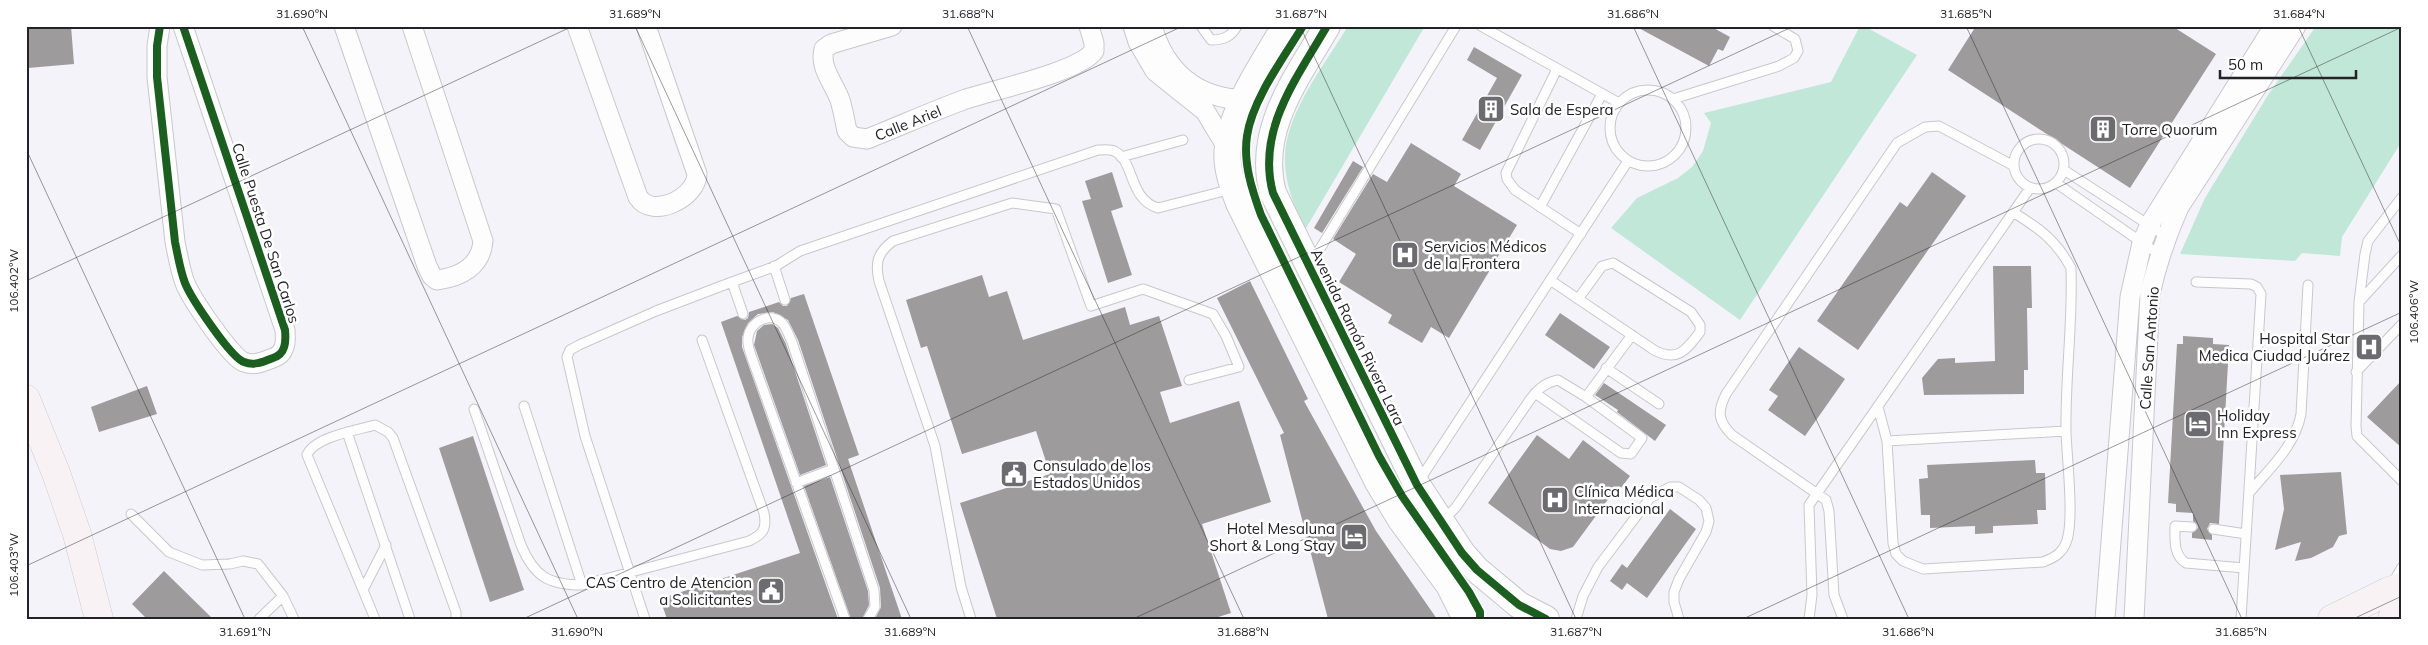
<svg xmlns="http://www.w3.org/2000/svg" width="2428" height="645" font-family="Mulish,sans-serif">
	<rect width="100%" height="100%" fill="#f4f3f9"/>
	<path fill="#c1e7d9" d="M1348 26H1425L1305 230C1296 209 1286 188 1285 164 1282 117 1324 66 1348 26Z
		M1860 26H1864L1917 55 1740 320 1611 228 1637 198 1678 178 1692 167 1703 151 1711 123 1704 113 1831 82Z
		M2316 26H2402V141L2342 237 2340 256 2302 253 2295 261 2180 254 2205 198 2268 95Z"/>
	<path fill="#9d9b9c" d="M26 26H71L74 64 28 68Z
		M1635 26H1710L1730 37 1723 51 1718 49 1709 66Z
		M1976 26H2172L2216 54 2130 188 1948 70Z
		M1474 47 1522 75 1480 150 1462 140 1497 78 1467 60Z
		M1411 143 1461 174 1454 186 1517 225 1449 338 1431 327 1422 343 1388 323 1392 315 1339 282 1356 254 1333 239 1373 174 1387 182Z
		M1353 161 1363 167 1322 233 1314 228Z
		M1112 172 1123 207 1111 211 1132 275 1108 283 1082 201 1091 199 1085 181Z
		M1932 172 1966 196 1858 350 1817 321 1900 202 1907 207Z
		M1993 266H2031L2032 308H2027L2028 370H2024V394L1924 395 1922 378 1938 359 1955 358V363L1995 361Z
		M982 275 989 297 1007 291 1023 340 1125 307 1130 325 1159 316 1182 386 1160 392 1170 423 1239 401 1271 502 1202 524 1231 613 1212 619H997L960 503 1050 474 1036 431 962 454 927 346 921 348 906 300Z
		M1250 281 1308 399 1304 401 1376 531 1437 619H1328L1280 435 1284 433 1217 298Z
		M804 294 859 455 848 459 902 619H875L881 607 880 588 798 340 788 320 773 312 758 314 748 323 742 337V347L838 619H667L660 599 800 553 721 322 737 316 745 320 748 318 749 312 779 302 783 306H787L791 298Z
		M1560 313 1610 347 1594 369 1545 335Z
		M772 324 778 328 786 344 826 465 800 475 754 345 757 331 764 325Z
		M2183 336 2213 338V344L2229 345 2219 524 2210 523 2207 529 2212 535V540L2192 538V533L2198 528 2197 524 2193 521V513L2176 512V504L2168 503 2177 344H2183Z
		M1799 347 1845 379 1805 436 1768 410 1778 396 1769 390Z
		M2402 380V448L2367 417Z
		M1604 383 1666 425 1655 441 1617 412 1618 410 1595 395Z
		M147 386 157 414 99 432 91 407Z
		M1537 435 1569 459 1583 440 1630 476 1615 496 1612 494 1573 547 1561 551 1550 549 1488 503Z
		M473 436 524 590 490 602 439 448Z
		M2035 460 2036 473H2045L2046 510H2037L2038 524 1993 526V533L1975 534V526L1930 528V515H1921L1919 479 1928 478 1927 465Z
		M2341 472 2347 534 2339 536 2333 547 2311 558 2295 561 2301 542 2275 550 2284 509 2280 475Z
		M830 477 868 591 869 605 862 619H851L804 486Z
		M1670 509 1696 529 1647 598 1627 583 1622 590 1610 581 1622 564 1627 568Z
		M164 571 213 619H147L132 604Z"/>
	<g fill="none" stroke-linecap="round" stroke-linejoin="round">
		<g stroke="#c8c8cc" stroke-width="11">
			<path id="lane" d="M1201 26 1211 40C1223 40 1231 37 1237 26
				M1481 26 1619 103
				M1557 69 1506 173 1507 179 1515 190 1581 234
				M1610 128a38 38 0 1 1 76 0a38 38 0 1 1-76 0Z
				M1673 99 1779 66 1794 58 1798 51 1795 39 1773 26
				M2014 164a25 25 0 1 1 50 0a25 25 0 1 1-50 0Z
				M1121 157 1183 140
				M2064 170 2166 236
				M2056 183 2160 255
				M2402 197 2368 241 2365 254 2359 302 2356 426 2357 436 2402 481
				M1540 207 1602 94
				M1309 260 1318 252 1456 26
				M774 266 785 300
				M1550 280 1654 350C1678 363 1687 349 1700 332V325L1691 312 1613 263 1602 266 1578 299
				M2196 282 2251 284 2257 287 2261 294 2241 619
				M2359 302 2402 255
				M743 314 732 282 776 266 800 251 1098 150C1103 150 1110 149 1114 151 1135 160 1128 199 1158 208L1232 189
				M1606 368 1659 404
				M2356 372 2402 324
				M1586 397 1632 335
				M524 406 582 585
				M1878 407 1887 441 1893 543 1896 554 1903 561 1923 569 2043 562C2054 558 2063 553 2067 540 2074 519 2067 458 2066 433 2065 378 2073 323 2071 268 2056 240 2040 229 2013 212
				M474 409 521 545C534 576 548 585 582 585L749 541C763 534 767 530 764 513L702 340
				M347 432 410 619
				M1887 441 2066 431
				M1419 481 1628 161
				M796 483 833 469
				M2249 493C2270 468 2295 446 2301 414L2308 285
				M131 514 169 552 202 565 230 564 243 561 258 564 283 596
				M1443 521 1456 507 1529 401C1537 390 1544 383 1558 380L1586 397 1642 438 1631 454 1621 453 1535 393
				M2192 527 2175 526C2175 539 2173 555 2186 563L2244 568
				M2213 529 2246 534
				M2392 584 2402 567
				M364 588 386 545
				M259 619 283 596 294 619
				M375 619 307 455C314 437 357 430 375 425L388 432 393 438 456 612V619
				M645 619 585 436 567 357 570 350 579 345 656 311 732 282
				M845 619 752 358C750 352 747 345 748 338 749 322 771 310 783 324 787 329 789 336 792 342L874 590 875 607 868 619
				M971 619 961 587 935 446 879 281C875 263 877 253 893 241L1012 203 1056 209 1091 306 1143 289 1213 314 1226 336 1239 367 1189 380
				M1576 619 1583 596 1598 567 1650 498 1670 487H1679L1699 500 1706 508 1709 521 1706 532 1679 579 1674 592V602L1679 619
				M1809 619 1812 595 1809 505 2030 188
				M1843 619 1834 595 1829 511 1826 500 1732 435C1718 421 1717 412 1726 394L1897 143 1925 127 1939 126 2014 166"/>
		</g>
		<g stroke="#c8c8cc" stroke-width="21">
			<path id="street" d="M160 26 157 46V77L175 242C178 256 180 270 185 283 191 298 231 358 244 362 254 366 263 362 273 358 286 354 286 341 285 330L183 26
				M344 26 427 266 432 276 437 280C461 277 481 266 483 241L412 26
				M577 26 638 197C653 220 697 197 697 174L646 26
				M892 26 831 44 824 49C819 68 834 83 840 100 843 110 845 121 847 131L853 137 867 139C900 126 933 111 966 99 993 90 1079 72 1094 51V43L1089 26
				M1133 26 1138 42 1155 71 1205 111 1228 149
				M1152 26C1165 71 1196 98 1244 100
				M2105 619 2130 297 2142 243 2150 224 2274 26
				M2134 619 2150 294C2157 263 2166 236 2179 207L2296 26"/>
		</g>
		<g stroke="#c8c8cc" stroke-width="28">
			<path id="secondary" d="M1285 26C1264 63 1234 104 1228 147 1225 165 1233 187 1239 203L1378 482 1401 520 1449 585 1466 619
				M1327 26C1297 78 1256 130 1273 193L1417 485 1462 553 1477 570 1519 605 1546 619"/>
		</g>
		<g stroke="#cfcfd1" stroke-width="29">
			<path id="primary" d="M26 399 56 473 77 534 99 619
				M2332 619 2389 591 2402 587
				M2392 619 2402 613"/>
		</g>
		<use href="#lane" stroke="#fdfdfe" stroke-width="9"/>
		<use href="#street" stroke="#fdfdfe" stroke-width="19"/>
		<use href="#secondary" stroke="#fdfdfe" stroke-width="26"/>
		<use href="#primary" stroke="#f8f2f4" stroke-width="28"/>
		<g stroke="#fff" stroke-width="11">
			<path id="cycleway" d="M160 26 157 46V77L175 242C178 256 180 270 185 283 191 298 231 358 244 362 254 366 263 362 273 358 286 354 286 341 285 330L183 26
				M1303 26C1284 57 1252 100 1247 136 1243 163 1252 190 1261 215L1379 456 1402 496 1469 592 1480 612V619
				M1327 26C1297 78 1256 130 1273 193L1417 485 1462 553 1477 570 1519 605 1546 619"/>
		</g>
		<use href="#cycleway" stroke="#1b5e20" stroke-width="8"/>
	</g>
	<path fill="none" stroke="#232226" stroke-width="1" stroke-opacity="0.45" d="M302 26 578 619M635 26 911 619M967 26 1244 619M1300 26 1576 619M1633 26 1909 619M1966 26 2242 619M2298 26 2402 248M26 149 245 619M26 281 573 26M26 566 1183 26M523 619 1794 26M1133 619 2402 27M1743 619 2402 312M2353 619 2402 596"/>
	<defs>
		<g id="building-square" transform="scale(1.4375)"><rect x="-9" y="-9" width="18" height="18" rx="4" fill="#6c6b70" stroke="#fff"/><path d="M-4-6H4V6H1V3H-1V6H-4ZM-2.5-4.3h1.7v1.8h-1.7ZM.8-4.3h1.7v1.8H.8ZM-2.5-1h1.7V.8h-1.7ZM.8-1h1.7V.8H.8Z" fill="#fff"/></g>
		<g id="hospital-square" transform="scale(1.4375)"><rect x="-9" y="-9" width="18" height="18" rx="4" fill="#6c6b70" stroke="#fff"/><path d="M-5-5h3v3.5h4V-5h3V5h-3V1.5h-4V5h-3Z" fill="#fff"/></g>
		<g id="hotel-square" transform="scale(1.4375)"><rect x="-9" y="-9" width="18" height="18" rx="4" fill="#6c6b70" stroke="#fff"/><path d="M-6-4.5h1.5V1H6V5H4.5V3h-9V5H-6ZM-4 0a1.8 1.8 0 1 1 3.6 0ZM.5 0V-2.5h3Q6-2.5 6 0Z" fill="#fff"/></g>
		<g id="civic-square" transform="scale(1.4375)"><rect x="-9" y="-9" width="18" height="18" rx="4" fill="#6c6b70" stroke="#fff"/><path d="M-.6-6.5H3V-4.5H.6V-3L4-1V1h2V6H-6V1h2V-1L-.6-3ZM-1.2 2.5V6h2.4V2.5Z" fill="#fff"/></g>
	</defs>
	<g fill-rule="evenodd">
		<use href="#building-square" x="1491" y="109"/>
		<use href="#building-square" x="2103" y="129"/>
		<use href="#hospital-square" x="1405" y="255"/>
		<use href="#hospital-square" x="2369" y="347"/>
		<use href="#hotel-square" x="2198" y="424"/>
		<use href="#civic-square" x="1014" y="474"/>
		<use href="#hospital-square" x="1555" y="500"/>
		<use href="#hotel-square" x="1354" y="537"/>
		<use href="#civic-square" x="771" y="591"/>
	</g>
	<g text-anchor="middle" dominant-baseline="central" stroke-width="5" stroke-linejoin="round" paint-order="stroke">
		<g font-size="15" fill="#232226" stroke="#fff" text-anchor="start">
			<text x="1510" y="109">Sala de Espera</text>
			<text x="2122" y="129">Torre Quorum</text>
			<text x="1424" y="246">Servicios Médicos<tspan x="1424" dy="17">de la Frontera</tspan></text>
			<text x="2350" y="338" text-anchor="end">Hospital Star<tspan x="2350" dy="17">Medica Ciudad Juárez</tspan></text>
			<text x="2217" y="415">Holiday<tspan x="2217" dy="17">Inn Express</tspan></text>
			<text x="1033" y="465">Consulado de los<tspan x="1033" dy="17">Estados Unidos</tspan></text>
			<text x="1574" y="491">Clínica Médica<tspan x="1574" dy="17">Internacional</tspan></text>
			<text x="1335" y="528" text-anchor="end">Hotel Mesaluna<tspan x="1335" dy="17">Short &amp; Long Stay</tspan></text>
			<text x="752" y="582" text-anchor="end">CAS Centro de Atencion<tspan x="752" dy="17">a Solicitantes</tspan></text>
		</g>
		<g font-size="15" fill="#232226" stroke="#fff">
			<text transform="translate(908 123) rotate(-22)">Calle Ariel</text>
			<text transform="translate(266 233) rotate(72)">Calle Puesta De San Carlos</text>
			<text transform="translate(1358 337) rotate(64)">Avenida Ramón Rivera Lara</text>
			<text transform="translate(2149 348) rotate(-86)">Calle San Antonio</text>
		</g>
	</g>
	<rect width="2428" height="645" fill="none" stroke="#ffffff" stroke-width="55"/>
	<path d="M2220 70v8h136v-8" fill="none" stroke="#232226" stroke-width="2.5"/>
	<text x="2228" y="70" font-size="15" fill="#232226" stroke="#ffffff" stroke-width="4" paint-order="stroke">50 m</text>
	<rect x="28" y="28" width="2372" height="590" fill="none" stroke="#232226" stroke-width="2"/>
	<g font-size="12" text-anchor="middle" fill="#232226">
		<text x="302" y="18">31.690°N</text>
		<text x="635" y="18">31.689°N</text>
		<text x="968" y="18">31.688°N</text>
		<text x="1301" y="18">31.687°N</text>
		<text x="1633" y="18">31.686°N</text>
		<text x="1966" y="18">31.685°N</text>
		<text x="2299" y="18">31.684°N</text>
		<text transform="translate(14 281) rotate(-90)" y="4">106.402°W</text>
		<text transform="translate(2414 312) rotate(-90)" y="4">106.406°W</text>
		<text transform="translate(14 565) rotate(-90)" y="4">106.403°W</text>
		<text x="245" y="636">31.691°N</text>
		<text x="577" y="636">31.690°N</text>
		<text x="910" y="636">31.689°N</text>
		<text x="1243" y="636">31.688°N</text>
		<text x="1576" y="636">31.687°N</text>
		<text x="1908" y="636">31.686°N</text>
		<text x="2241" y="636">31.685°N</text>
	</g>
</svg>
